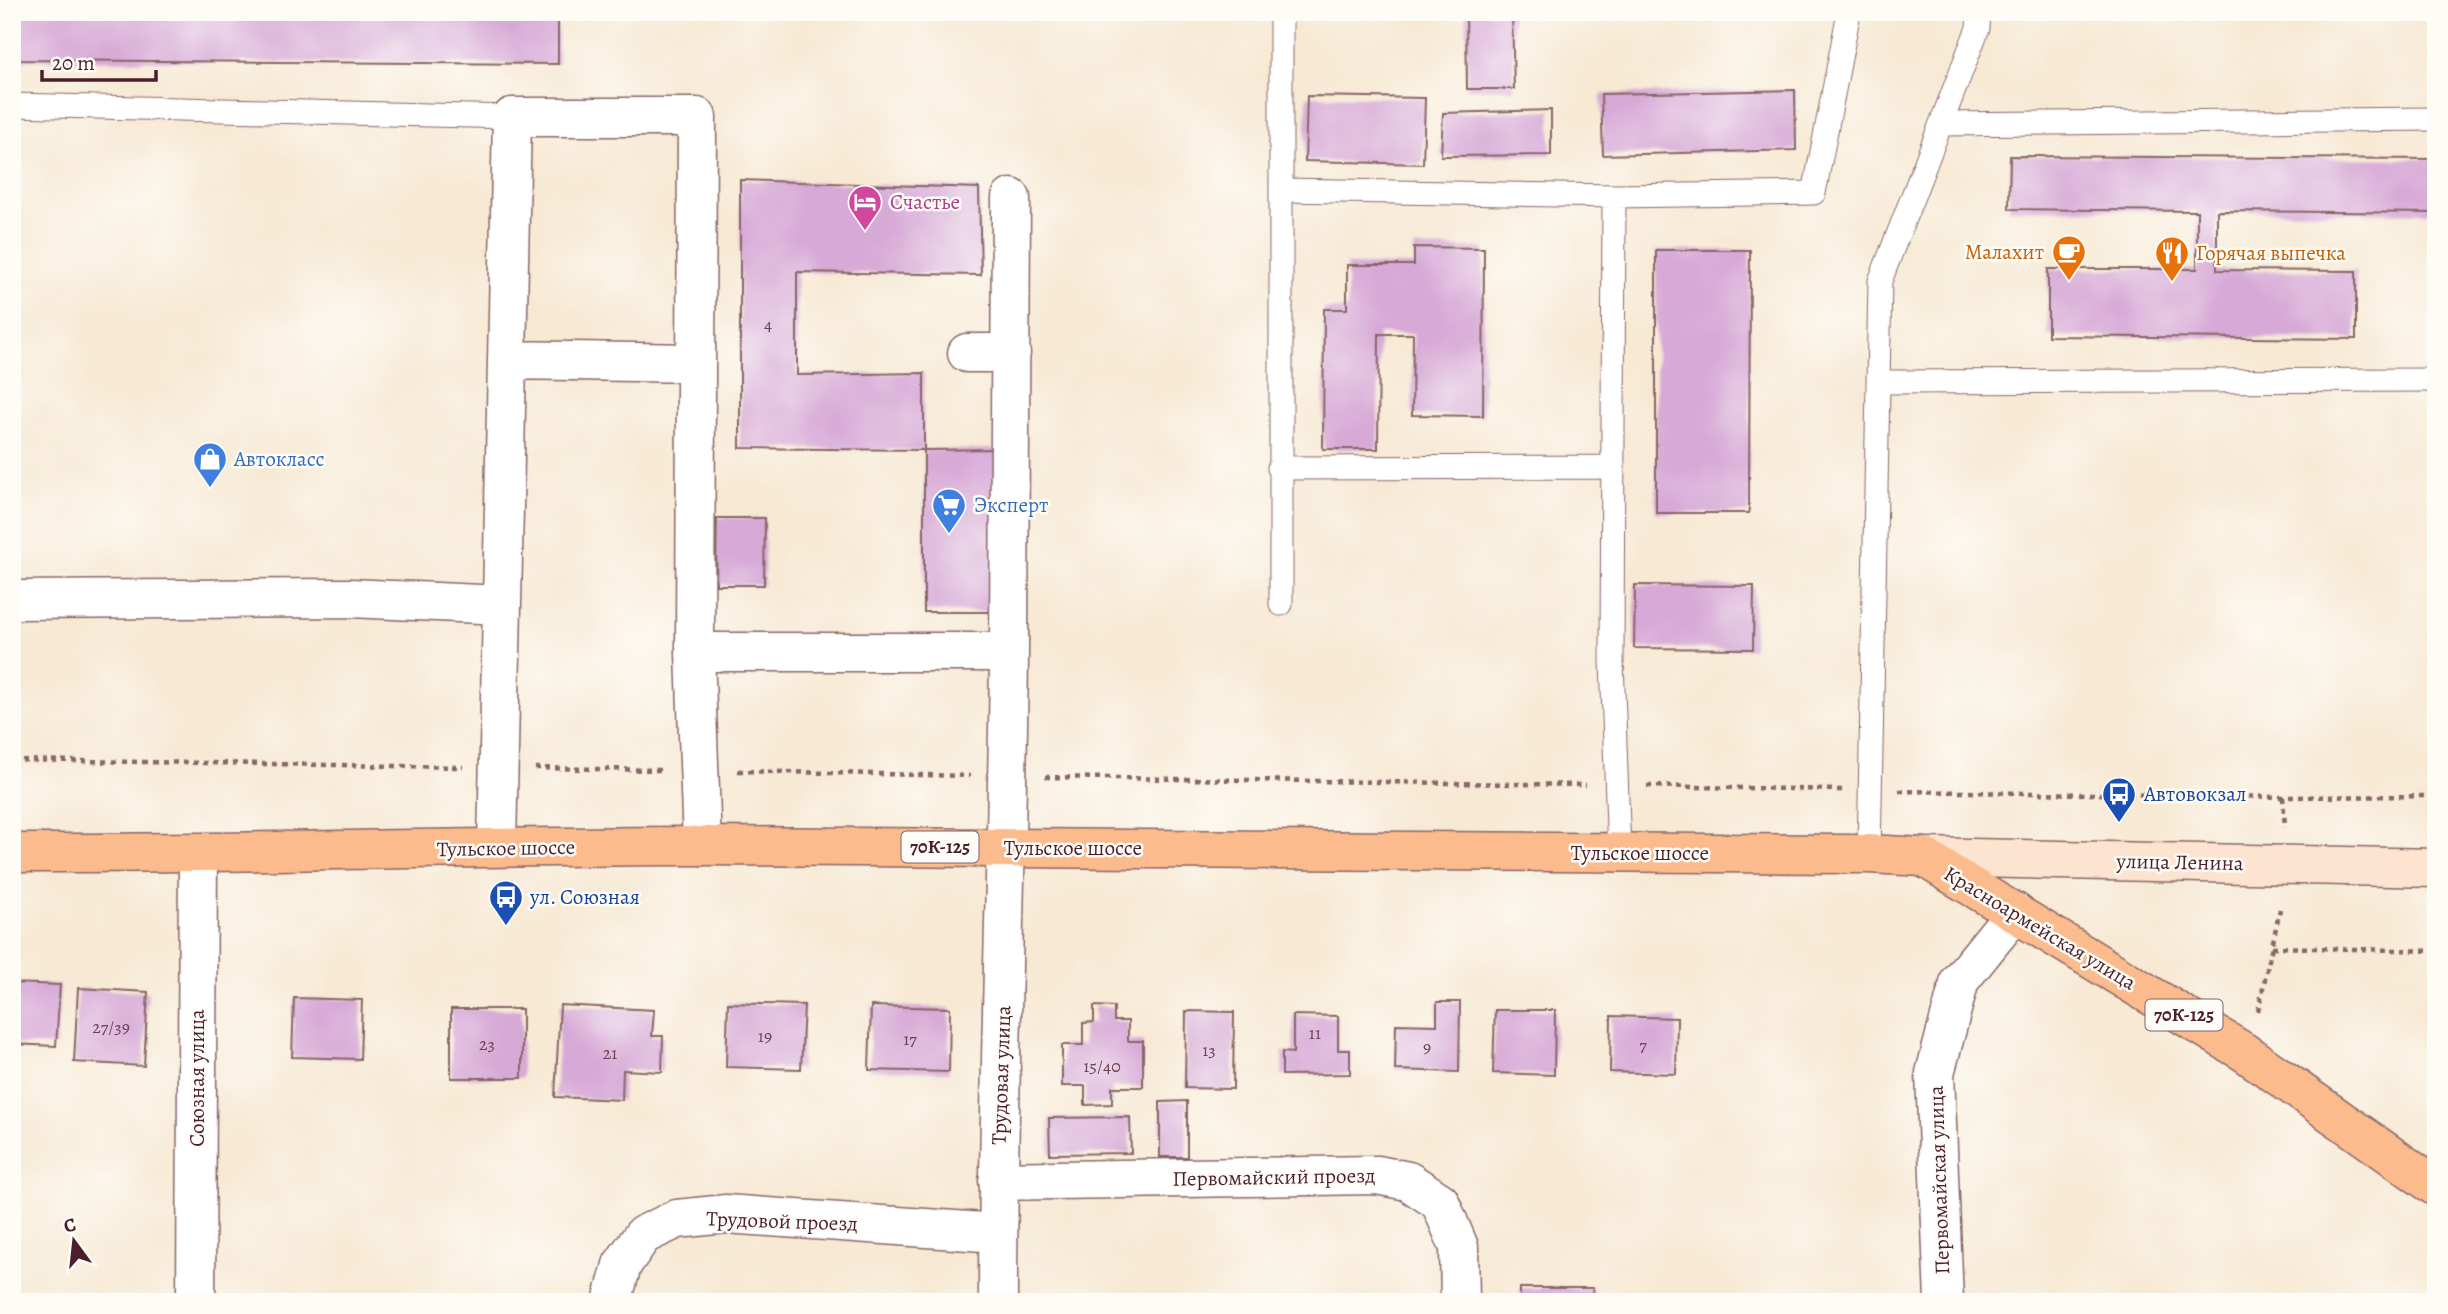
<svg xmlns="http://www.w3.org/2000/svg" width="2448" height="1314" font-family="Alegreya,serif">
	<rect width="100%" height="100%" fill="#fdfcf7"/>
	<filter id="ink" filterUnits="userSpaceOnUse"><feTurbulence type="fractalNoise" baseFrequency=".0143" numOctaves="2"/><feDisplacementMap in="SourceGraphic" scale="14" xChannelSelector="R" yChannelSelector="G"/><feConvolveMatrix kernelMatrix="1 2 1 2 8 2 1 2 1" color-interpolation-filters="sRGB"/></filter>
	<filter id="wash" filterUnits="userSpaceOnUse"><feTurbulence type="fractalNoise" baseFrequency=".00686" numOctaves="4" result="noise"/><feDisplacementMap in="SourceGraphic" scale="28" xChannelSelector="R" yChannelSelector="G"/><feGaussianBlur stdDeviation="1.57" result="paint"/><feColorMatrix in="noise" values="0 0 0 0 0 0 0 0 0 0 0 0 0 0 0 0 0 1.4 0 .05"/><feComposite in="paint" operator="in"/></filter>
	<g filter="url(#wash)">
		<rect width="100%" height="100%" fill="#f7e9d4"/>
		<g id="blocks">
			<path fill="#d7a9d7" d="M12 12H558V64L12 60Z
				M1466 12H1512L1514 89H1467Z
				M1795 90 1796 150 1603 155 1601 94Z
				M1307 96 1425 98 1423 164 1305 161Z
				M1551 110V155L1441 156 1443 113Z
				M2010 156 2436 159V213L2217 211V270L2356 271V339L2048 336V269H2197V211L2009 209Z
				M740 180 979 188 981 275 797 272V375L924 373V450L740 448Z
				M1414 247 1484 248 1483 416 1412 415 1413 334H1379L1378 449H1323L1324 309H1347V265H1414Z
				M1656 250H1750L1749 513H1656Z
				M999 449V612H924V450Z
				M717 518H765L764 585H716Z
				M1635 585 1754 586 1753 649 1634 648Z
				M12 983 60 985 56 1046 12 1044Z
				M78 988 148 992 144 1066 74 1062Z
				M294 998 362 1000 360 1059 292 1057Z
				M1437 1002H1460L1459 1072 1395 1070 1396 1024 1437 1025Z
				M728 1003 804 1005 801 1069 726 1067Z
				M560 1005 654 1010 652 1036H663L662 1072 623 1070 622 1100 555 1097Z
				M871 1006 950 1008 949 1072 869 1070Z
				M1094 1006 1114 1007V1021H1128V1041H1143V1087H1112V1104L1085 1105V1086H1062V1045H1083V1023L1094 1022Z
				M451 1009H522V1078H451Z
				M1495 1010H1555L1554 1075 1493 1073Z
				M1186 1011 1234 1012 1233 1089 1185 1088Z
				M1293 1015 1338 1016V1050H1350V1074L1282 1075V1052L1293 1053Z
				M1611 1016 1677 1018 1676 1074 1610 1072Z
				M1187 1101V1157H1160V1102Z
				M1130 1117 1131 1153 1050 1154 1049 1118Z
				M1520 1288H1593V1302H1520Z"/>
		</g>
	</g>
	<g filter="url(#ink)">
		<use href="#blocks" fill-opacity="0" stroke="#876666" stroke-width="2"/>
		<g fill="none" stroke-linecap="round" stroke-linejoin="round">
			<g stroke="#876666" stroke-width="25">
				<path id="lane" d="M12 105 512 117
					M1941 124 2436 119
					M1282 190 1614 196 1814 193 1849 12
					M1614 196 1612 661 1619 854
					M1878 382 2436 380
					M1279 468 1613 467
					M1281 604V12
					M1869 854 1880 281 1978 28 1979 12"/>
			</g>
			<g stroke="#876666" stroke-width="41">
				<path id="street" d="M967 353H1011
					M509 360 696 363
					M12 600 350 598 502 605
					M695 652H1009C1007 869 998 1085 998 1302
					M1009 652 1011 198
					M497 847C502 604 509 361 512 117H697L695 652 702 846
					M998 1181 1377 1175 1408 1181 1440 1202 1459 1247 1460 1302
					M196 1302 198 853
					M612 1302 622 1265 643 1235 677 1219 726 1214 998 1233
					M1944 1302 1935 1073 1960 980 2015 912"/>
			</g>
			<g stroke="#876666" stroke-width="41">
				<path id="secondary" d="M1923 857 2436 868"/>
			</g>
			<g stroke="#876666" stroke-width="41">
				<path id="primary" d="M12 853C242 854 472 846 703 846 1091 846 1480 853 1869 854L1923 857 2244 1052 2436 1187"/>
			</g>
			<path stroke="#876666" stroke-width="4.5" stroke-dasharray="5 5" stroke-linecap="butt" d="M12 760 463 767
				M535 768 662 770
				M738 771 970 776
				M1045 777 1586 785
				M1647 786 1842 790
				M1899 791 2283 797 2436 796
				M2283 797 2285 827
				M2272 947 2436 951
				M2258 1011 2280 909"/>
			<use href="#lane" stroke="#fff" stroke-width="23"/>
			<use href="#street" stroke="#fff" stroke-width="38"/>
			<use href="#secondary" stroke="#fde4d1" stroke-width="38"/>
			<use href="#primary" stroke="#fbbb8d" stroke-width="38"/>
		</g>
	</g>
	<defs>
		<g id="hotel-pin" transform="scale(1.75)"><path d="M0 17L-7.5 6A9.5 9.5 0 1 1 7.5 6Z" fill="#d1479c" stroke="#fdfcf7"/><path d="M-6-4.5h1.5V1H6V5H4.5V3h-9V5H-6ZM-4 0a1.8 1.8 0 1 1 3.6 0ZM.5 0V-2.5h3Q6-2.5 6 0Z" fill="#fff"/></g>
		<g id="cafe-pin" transform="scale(1.75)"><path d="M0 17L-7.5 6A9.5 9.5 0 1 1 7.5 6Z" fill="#e8710a" stroke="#fdfcf7"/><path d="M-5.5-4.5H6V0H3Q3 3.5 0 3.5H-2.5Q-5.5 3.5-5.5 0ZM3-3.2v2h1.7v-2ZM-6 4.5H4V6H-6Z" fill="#fff"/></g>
		<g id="restaurant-pin" transform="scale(1.75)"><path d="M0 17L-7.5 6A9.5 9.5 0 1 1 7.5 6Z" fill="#e8710a" stroke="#fdfcf7"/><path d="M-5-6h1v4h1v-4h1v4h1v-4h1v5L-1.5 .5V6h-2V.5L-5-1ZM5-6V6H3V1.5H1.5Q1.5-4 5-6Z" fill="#fff"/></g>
		<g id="shop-pin" transform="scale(1.75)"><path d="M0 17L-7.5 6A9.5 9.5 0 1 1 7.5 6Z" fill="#3f7fe0" stroke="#fdfcf7"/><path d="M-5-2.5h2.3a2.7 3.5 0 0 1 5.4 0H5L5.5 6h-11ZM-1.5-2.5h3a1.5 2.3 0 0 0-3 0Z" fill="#fff"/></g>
		<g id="supermarket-pin" transform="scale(1.75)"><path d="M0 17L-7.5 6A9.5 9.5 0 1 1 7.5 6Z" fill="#3f7fe0" stroke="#fdfcf7"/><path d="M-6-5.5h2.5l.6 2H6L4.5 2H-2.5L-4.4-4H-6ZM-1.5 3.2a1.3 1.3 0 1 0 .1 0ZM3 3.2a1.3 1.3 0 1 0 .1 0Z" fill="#fff"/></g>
		<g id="bus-pin" transform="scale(1.75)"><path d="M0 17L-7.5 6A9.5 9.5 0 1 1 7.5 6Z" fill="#1a4fb4" stroke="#fdfcf7"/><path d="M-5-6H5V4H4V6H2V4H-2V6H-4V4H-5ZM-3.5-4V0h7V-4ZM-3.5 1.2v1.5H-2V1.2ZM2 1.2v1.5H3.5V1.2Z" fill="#fff"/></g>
	</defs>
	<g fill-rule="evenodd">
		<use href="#hotel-pin" x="865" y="202"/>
		<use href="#cafe-pin" x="2069" y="252"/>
		<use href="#restaurant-pin" x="2172" y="253"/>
		<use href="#shop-pin" x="210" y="459"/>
		<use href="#supermarket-pin" x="949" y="505"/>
		<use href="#bus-pin" x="2119" y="794"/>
		<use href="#bus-pin" x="506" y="897"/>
	</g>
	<g text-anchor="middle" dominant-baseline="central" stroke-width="5" stroke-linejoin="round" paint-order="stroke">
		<g font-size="18" fill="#6d4256">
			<text x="768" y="324">4</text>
			<text x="111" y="1027">27/39</text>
			<text x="1315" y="1033">11</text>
			<text x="765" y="1036">19</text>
			<text x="910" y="1039">17</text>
			<text x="487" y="1044">23</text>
			<text x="1643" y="1045">7</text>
			<text x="1427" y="1047">9</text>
			<text x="1209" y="1050">13</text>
			<text x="610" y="1053">21</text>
			<text x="1102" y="1066">15/40</text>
		</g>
		<g fill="#fdfcf7" stroke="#806168" stroke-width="2">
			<rect x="901.5" y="831.5" width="77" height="31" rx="5"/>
			<rect x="2145.5" y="999.5" width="77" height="31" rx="5"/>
		</g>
		<g font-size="19" font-weight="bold" fill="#4a1f2b">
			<text x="940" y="847">70К-125</text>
			<text x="2184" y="1015">70К-125</text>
		</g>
		<g font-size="21" fill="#b23c85" stroke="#fdfcf7" text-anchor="start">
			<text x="890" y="202">Счастье</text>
		</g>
		<g font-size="21" fill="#c56008" stroke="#fdfcf7" text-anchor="end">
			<text x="2044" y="252">Малахит</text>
			<text x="2196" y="253" text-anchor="start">Горячая выпечка</text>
		</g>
		<g font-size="21" fill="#366cbe" stroke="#fdfcf7" text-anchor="start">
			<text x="234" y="459">Автокласс</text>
			<text x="974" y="505">Эксперт</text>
		</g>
		<g font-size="21" fill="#164399" stroke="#fdfcf7" text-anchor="start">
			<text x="2144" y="794">Автовокзал</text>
			<text x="530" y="897">ул. Союзная</text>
		</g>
		<g font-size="21" fill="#4a1f2b" stroke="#fdfcf7">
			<text transform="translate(506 848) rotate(-1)">Тульское шоссе</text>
			<text x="1073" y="848">Тульское шоссе</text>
			<text x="1640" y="853">Тульское шоссе</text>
			<text transform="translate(2180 862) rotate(1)">улица Ленина</text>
			<text transform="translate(2040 928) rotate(31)">Красноармейская улица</text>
			<text transform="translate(1001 1075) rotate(-88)">Трудовая улица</text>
			<text transform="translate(197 1078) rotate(-90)">Союзная улица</text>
			<text transform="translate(1274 1177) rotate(-1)">Первомайский проезд</text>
			<text transform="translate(1939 1180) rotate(-92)">Первомайская улица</text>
			<text transform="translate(782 1221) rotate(2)">Трудовой проезд</text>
		</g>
	</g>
	<rect width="2448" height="1314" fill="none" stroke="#fdfcf7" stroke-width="42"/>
	<g transform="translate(74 1241) rotate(345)" stroke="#fdfcf7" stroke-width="5" paint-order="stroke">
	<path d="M0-5L12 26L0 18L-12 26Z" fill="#4a1f2b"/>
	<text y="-10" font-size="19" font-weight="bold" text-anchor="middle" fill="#4a1f2b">С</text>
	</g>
	<path d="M42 70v10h114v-10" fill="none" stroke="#4a1f2b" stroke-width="3.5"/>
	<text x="52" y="70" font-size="21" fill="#4a1f2b" stroke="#fdfcf7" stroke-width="5" paint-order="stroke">20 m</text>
</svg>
